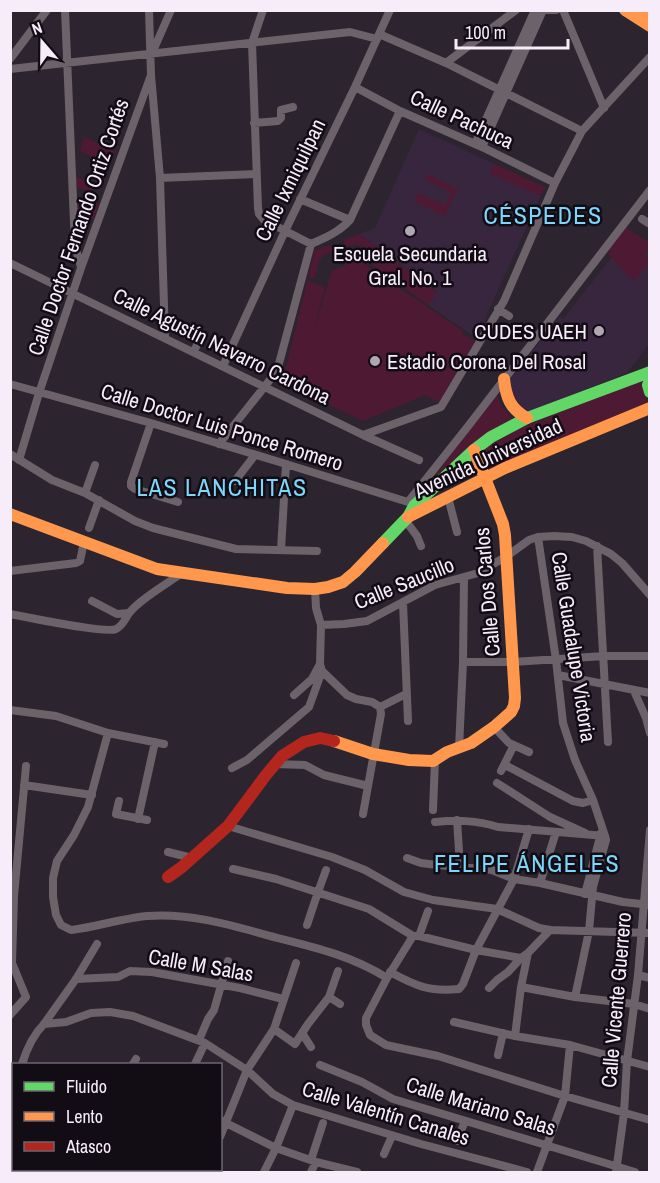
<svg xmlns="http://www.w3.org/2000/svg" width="660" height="1183" font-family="'Archivo Narrow',sans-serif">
	<rect width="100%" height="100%" fill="#2c242f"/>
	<path fill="#38263e" d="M419 129 545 187 488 312 484 327 476 338 428 305 437 291 359 234 375 228Z
		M626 228 649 242V344L627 373 529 411 525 410 516 405 508 382 560 316 563 319 611 258 609 255V250Z"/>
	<path fill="#4e1a33" d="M84 137 115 151 109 163 80 152Z
		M495 164 545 187 540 196 489 173Z
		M428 174 458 189 445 216 414 202 418 193 445 205 451 192 425 180Z
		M76 177 97 183 91 193 90 200 99 204 93 220 76 216 77 206 83 207 88 192 76 186Z
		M626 228 649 242V249L644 256 649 259V262L635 281C624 273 618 265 609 255V250Z
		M359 234 437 292 428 305 372 265 378 257C365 248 361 241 346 247L343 240Z
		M331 245 333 251C316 258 319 262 315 278L309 277 308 281 325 287 312 336 332 270 358 260 463 331 462 334 475 341 457 371 444 364 457 372 439 402 425 395 363 421 282 383 315 250Z
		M644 379C641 389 644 395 648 404L494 469C487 463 483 458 483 449L521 428Z
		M497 395 502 407 514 421 427 486Z"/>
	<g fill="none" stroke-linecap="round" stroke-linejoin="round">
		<path stroke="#6c626a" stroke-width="8" d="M65 10 75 246 81 267
			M149 10 151 75 160 178 165 337
			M263 10 252 43 258 208 259 214 264 220 311 244
			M544 10H556
			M563 10 604 108
			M379 34 446 63 582 131
			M153 51 171 10
			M10 59 47 10
			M446 63 516 10
			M10 69 350 32 377 39
			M355 87 400 111 482 147 555 183
			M254 123 278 121 281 118V110L293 107
			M475 144 535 10
			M482 147 543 10
			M160 178 256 174
			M300 199 350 220
			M642 219 650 224
			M311 244C325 238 339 232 350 220L400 111
			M10 263 363 435 419 460
			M498 309 509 316
			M194 351 201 337
			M223 366 285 231 355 87 390 10
			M10 384 151 423 286 464 408 502 417 508
			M151 423 131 482V486L135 489 178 502
			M363 435 441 407 504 301 555 183 582 131 650 57
			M219 444 277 371 311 244
			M10 454 52 480 85 493 135 521 153 528 236 549 317 551
			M19 460 39 393 81 268 151 75
			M235 481 255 455
			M85 493 95 465
			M448 497 457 532
			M408 502 469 425 650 190
			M405 520 417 536 421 546
			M89 528 99 500
			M538 537 556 660 563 723 575 760 593 800 605 836 606 840 593 887 589 931 575 997
			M597 546 608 742
			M281 550 286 464
			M10 571 76 563 80 561 84 542
			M315 589 316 608 321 625 320 664 322 671 347 695 356 699 372 702 380 707
			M92 601 117 614 129 613
			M403 603 408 721
			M10 614C28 617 105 634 116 629 124 625 125 618 130 612 140 599 168 583 182 573
			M321 625 344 624 367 621 435 585 478 573 507 556 529 540 538 537 554 536 572 537 586 541 611 554 622 563 650 595
			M463 662H513L604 656H650
			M558 675 650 693
			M634 691 646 718 650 733
			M294 695 312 679 320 664
			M380 707 406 694
			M10 710 56 716 108 733 164 744
			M494 727 509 743 529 752
			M108 733 88 807 74 835 57 861 53 878V897L56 915 61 925 71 930C97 927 122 918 148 916 190 913 231 925 270 936 310 946 351 955 387 978
			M459 748 463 662 464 578
			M275 764 305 765 324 775 368 786
			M505 765 573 801 583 803 593 800
			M232 768 247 760 309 707 322 671
			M501 771 514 745
			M497 783 550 817 585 833
			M24 785 92 795
			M119 801 116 814 147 820
			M433 810 435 760
			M363 814 381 714 380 707
			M138 819 155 742
			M457 820 460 866
			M435 822C457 820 476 820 498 827L605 836
			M228 826 332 857 365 870 404 892 433 900 497 909 539 928 550 930 650 933
			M168 852 192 858
			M407 858 421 863 437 865 492 870 514 879 540 883 623 902 650 905
			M233 869 276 879 369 909 413 936H419L476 950 521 958
			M540 883 556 832
			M585 894 601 833
			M307 925 318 892 326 870
			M413 936 387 978 366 1018V1025L370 1035 386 1045 438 1056 565 1096 650 1120
			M419 936 428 911
			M390 972C416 986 429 992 459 989L463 984 476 950 514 879 529 829
			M638 975 650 978
			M76 979 118 977 130 971 152 972 240 988 283 999
			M521 987 575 997 634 1004 650 1009
			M489 988 497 980 508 972 521 958 528 953 550 930
			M329 997 340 1004
			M10 1015 26 997 12 963 14 896 26 766
			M454 1022 515 1036 570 1045 650 1067
			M44 1024 66 1022 91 1013 110 1012 133 1016 205 1043 247 1070 273 1094 293 1105 421 1144 527 1172
			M274 1029 295 1044 308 1024 329 997 338 971
			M302 1033 311 1047
			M515 1036 521 987 528 953
			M199 1040 208 1019 214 1010 228 961
			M498 1055 503 1033
			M22 1064C26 1051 34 1034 44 1024L76 979 97 944
			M133 1064 136 1059
			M195 1064 205 1043
			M320 1065 362 1082 393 1099 635 1172
			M10 1098 14 1090
			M220 1120 276 1148 316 1162 357 1172
			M220 1137 247 1070 274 1029 296 963
			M457 1141 465 1121
			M384 1154 392 1136
			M311 1160 323 1123
			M27 1172 28 1170
			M86 1172 87 1170
			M143 1172 144 1170
			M204 1172 205 1170
			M264 1172 276 1148 293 1105
			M311 1172 316 1162
			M537 1172 565 1096 570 1045
			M616 1172 624 1113 627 1061 638 975 650 830"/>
		<path stroke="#63d668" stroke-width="12" d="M650 381 648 385 650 392
			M383 543 408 517 414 506 474 450 491 437 527 418 650 372"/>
		<path stroke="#ff974d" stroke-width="12" d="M625 10 650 26
			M643 10 650 14
			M504 379C506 397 510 409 527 418
			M10 514 157 569 287 588 315 589 328 587 343 582 355 572 383 543
			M408 517 505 468 650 408
			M334 741 373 754 409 760 433 761 447 752 471 743 494 727 511 712 514 706 515 698 505 535 503 524 474 450"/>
		<path stroke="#b3261e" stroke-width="12" d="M168 877 182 867 228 826 266 775 282 756 304 742 320 738 334 741"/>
	</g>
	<g fill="#b0a7b3" stroke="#120c15" stroke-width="2">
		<circle cx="410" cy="231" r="6"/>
		<circle cx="599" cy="331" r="6"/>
		<circle cx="375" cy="361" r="6"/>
	</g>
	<g text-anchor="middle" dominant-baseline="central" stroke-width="5" stroke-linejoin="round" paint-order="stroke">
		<g font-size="21" fill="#f7edfa" stroke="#120c15">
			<text transform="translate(462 119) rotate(25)">Calle Pachuca</text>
			<text transform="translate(290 180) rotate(-64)">Calle Ixmiquilpan</text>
			<text transform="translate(78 227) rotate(-71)">Calle Doctor Fernando Ortiz Cortés</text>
			<text transform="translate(222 346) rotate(26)">Calle Agustín Navarro Cardona</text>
			<text transform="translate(222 427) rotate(17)">Calle Doctor Luis Ponce Romero</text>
			<text transform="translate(488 458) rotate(-25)">Avenida Universidad</text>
			<text transform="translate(404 583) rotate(-22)">Calle Saucillo</text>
			<text transform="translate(487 592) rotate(-95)">Calle Dos Carlos</text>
			<text transform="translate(574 647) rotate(81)">Calle Guadalupe Victoria</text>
			<text transform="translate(201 965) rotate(10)">Calle M Salas</text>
			<text transform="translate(616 1000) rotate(-85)">Calle Vicente Guerrero</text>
			<text transform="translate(481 1106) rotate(17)">Calle Mariano Salas</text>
			<text transform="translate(386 1113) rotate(17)">Calle Valentín Canales</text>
		</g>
		<g font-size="21" fill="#f7edfa" stroke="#120c15">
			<text x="410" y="253">Escuela Secundaria<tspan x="410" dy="24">Gral. No. 1</tspan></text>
			<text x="587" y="331" text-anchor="end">CUDES UAEH</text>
			<text x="387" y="361" text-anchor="start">Estadio Corona Del Rosal</text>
		</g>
		<g font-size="24" letter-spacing="1.5" fill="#7cd7fa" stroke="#120c15">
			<text x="543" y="215">CÉSPEDES</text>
			<text x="222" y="487">LAS LANCHITAS</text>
			<text x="527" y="863">FELIPE ÁNGELES</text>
		</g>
	</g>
	<rect width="660" height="1183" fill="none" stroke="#f7edfa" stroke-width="24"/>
	<rect x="12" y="1063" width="210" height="108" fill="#120c15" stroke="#6e6671" stroke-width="1.5"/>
	<rect x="24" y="1082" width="30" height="9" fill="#63d668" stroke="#6e6671" stroke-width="1.5"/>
	<text x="66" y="1093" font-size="18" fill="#f7edfa">Fluido</text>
	<rect x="24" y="1112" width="30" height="9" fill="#ff974d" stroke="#6e6671" stroke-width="1.5"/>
	<text x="66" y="1123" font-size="18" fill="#f7edfa">Lento</text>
	<rect x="24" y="1142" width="30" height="9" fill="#b3261e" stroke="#6e6671" stroke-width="1.5"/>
	<text x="66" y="1153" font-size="18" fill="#f7edfa">Atasco</text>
	<g transform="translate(42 42) rotate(340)" stroke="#120c15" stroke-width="4.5" paint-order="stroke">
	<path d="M0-4.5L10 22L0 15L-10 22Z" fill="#f7edfa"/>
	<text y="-9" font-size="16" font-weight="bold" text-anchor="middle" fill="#f7edfa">N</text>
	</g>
	<path d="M456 39v9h112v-9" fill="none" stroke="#f7edfa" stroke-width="3"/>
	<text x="465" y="39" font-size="18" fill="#f7edfa" stroke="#120c15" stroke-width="4.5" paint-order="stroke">100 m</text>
</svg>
